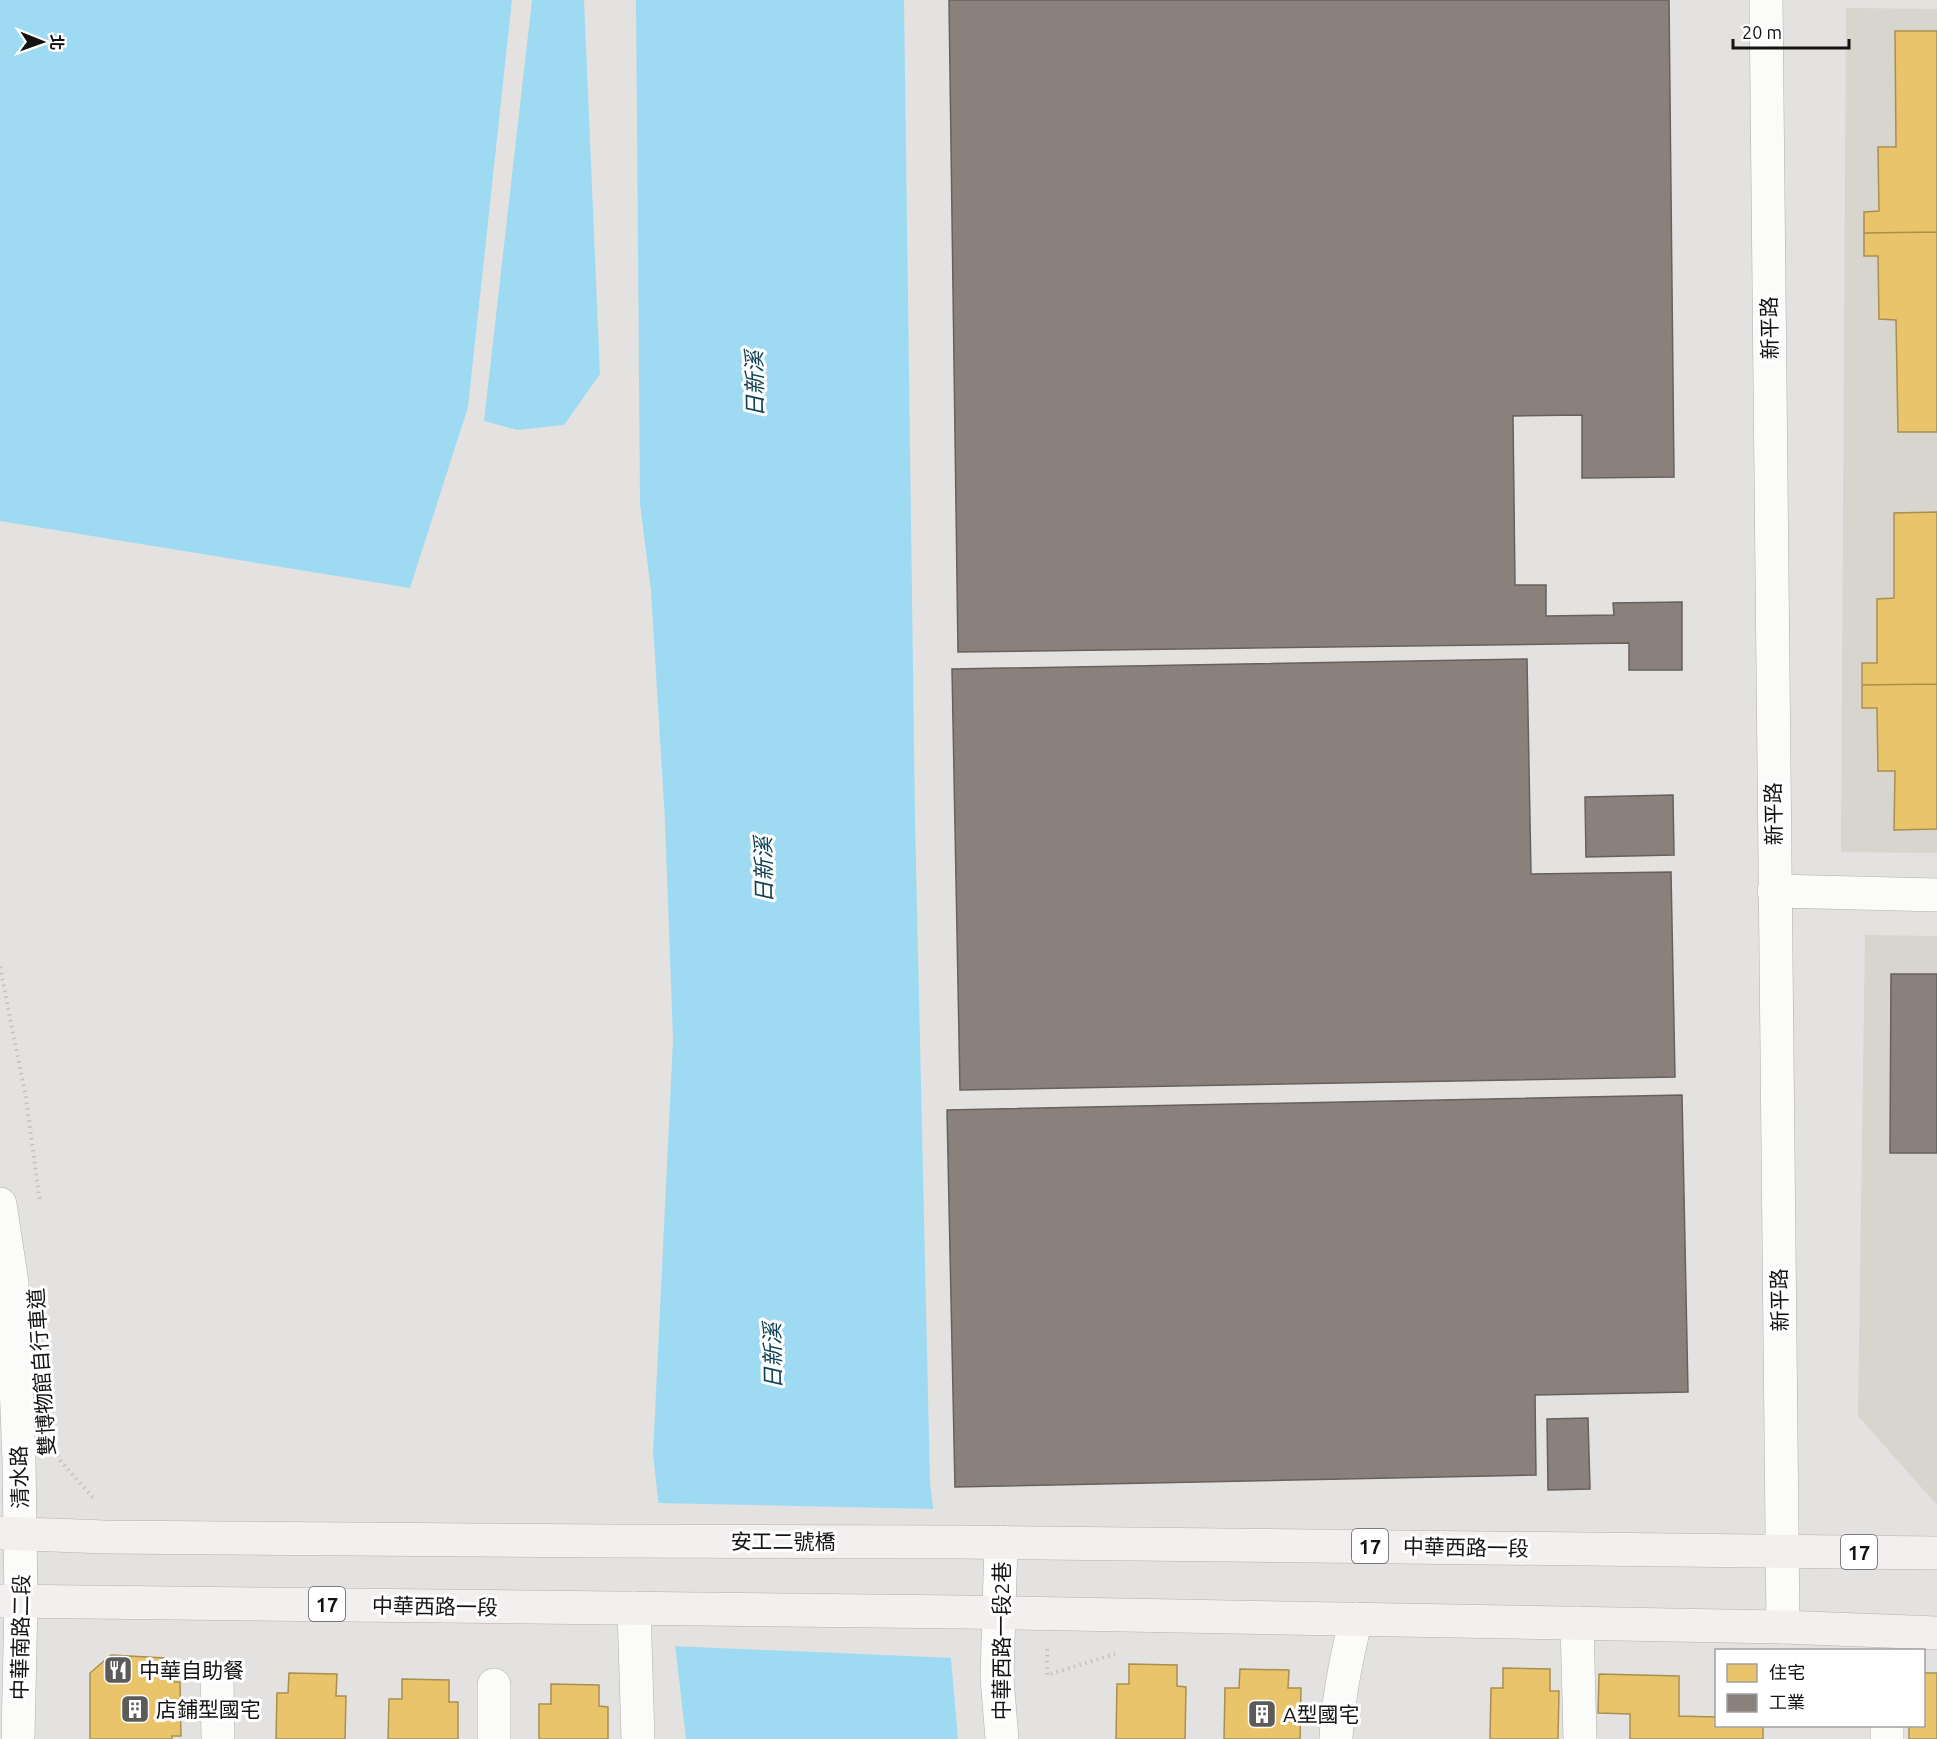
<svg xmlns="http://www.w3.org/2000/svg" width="1937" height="1739" font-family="Ubuntu,'Noto Sans TC',sans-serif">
	<rect width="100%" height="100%" fill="#e4e2e0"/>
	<path fill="#d8d4ce" d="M1846 8 1937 9V853L1841 852Z
		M1865 935 1937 936V1505L1858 1416Z"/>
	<path fill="#9edaf2" d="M0 0H512L468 407 410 588 0 521Z
		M532 0H584L600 374 564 425 517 430 484 421Z
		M636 0H904L915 820 930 1483 949 1637 958 1739H686L653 1455 673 1040 665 821 651 591 640 504Z"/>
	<path fill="#e4e2e0" d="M656 1503 936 1509 954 1658 672 1646Z"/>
	<path fill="#e9c46a" stroke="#a98f50" stroke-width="1.5" d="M1895 31H1937V232L1864 233V212L1879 211 1878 147H1896Z
		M1937 232V432H1898L1896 320 1879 319 1878 256H1864V233Z
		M1937 512V684L1862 685V663H1877V599L1894 598V513Z
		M1937 684V829L1894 830 1895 771H1878L1877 708H1862V685Z
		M111 1655 165 1658V1673H174V1682H180L181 1736H172V1739H90V1673Z
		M1129 1664 1177 1665V1686L1186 1687 1185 1739H1116L1117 1684H1129Z
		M1503 1668 1550 1669V1691H1559L1558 1739H1490L1491 1688H1503Z
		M1240 1669 1289 1670 1288 1688H1301L1300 1739H1224L1225 1688H1239Z
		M289 1673 337 1674 336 1696H346L345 1739H276L277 1693H288Z
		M1924 1673H1937V1739H1909V1726H1924Z
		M1599 1674 1679 1676V1716L1716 1717V1726H1763V1739H1630V1714L1598 1713Z
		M402 1679 449 1680V1702H458V1739H388L389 1699H402Z
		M551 1684 599 1685V1706L608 1707V1739H539V1704H551Z"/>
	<path fill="#8a817c" stroke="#67605c" stroke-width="1.5" d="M949 0H1669L1674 477 1582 478V415L1513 416 1515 585H1546V616L1614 615 1613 603 1682 602V670H1629V643L958 652Z
		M1527 659 1531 874 1671 872 1675 1077 960 1090 952 669Z
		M1673 795 1674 855 1586 857 1585 797Z
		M1891 974H1937V1153H1890Z
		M1682 1095 1688 1392 1535 1395 1536 1475 955 1487 947 1110Z
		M1588 1418 1590 1489 1548 1490 1547 1419Z"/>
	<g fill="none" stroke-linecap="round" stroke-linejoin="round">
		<g stroke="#b0afad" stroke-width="34">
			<path id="minor" d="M1766 0 1783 1627
				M1774 891 1937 895
				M0 1204 12 1283 19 1461 21 1601 18 1739
				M1001 1542 997 1678 1002 1739
				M634 1608 638 1739
				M1577 1623 1580 1739
				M217 1679 218 1739
				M494 1739V1685
				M1336 1739C1338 1698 1346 1659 1356 1619
				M1887 1739V1726"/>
		</g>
		<g stroke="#b7afad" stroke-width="34">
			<path id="major" d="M0 1533 105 1537 608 1541 958 1542 1937 1553
				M0 1601 960 1612 1783 1627 1937 1633"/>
		</g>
		<path stroke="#c1c1c1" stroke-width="4" stroke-dasharray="1.5 4.5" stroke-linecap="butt" d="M0 967 26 1098 40 1203
			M58 1455V1458L95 1500
			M1047 1649V1675L1115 1654"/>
		<use href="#minor" stroke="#fbfbfa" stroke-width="33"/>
		<use href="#major" stroke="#f3efee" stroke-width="33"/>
	</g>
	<defs>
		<g id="restaurant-square" transform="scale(1.5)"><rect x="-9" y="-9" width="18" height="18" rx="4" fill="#5d5b5a" stroke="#fff"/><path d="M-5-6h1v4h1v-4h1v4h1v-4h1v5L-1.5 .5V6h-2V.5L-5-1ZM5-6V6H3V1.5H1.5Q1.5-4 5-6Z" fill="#fff"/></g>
		<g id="building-square" transform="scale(1.5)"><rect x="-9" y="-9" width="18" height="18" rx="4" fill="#5d5b5a" stroke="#fff"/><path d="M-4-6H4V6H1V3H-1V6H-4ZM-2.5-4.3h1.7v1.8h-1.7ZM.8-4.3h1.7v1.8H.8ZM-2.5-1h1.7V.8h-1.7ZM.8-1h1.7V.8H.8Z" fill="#fff"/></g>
	</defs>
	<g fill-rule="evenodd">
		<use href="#restaurant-square" x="118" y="1670"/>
		<use href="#building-square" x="135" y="1709"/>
		<use href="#building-square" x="1262" y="1714"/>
	</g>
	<g text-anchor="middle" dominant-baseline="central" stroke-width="6" stroke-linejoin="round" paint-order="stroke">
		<g fill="#fff" stroke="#5a5a59" stroke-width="1.5">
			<rect x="1352" y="1529" width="36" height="34" rx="4.5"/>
			<rect x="1841" y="1535" width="36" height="34" rx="4.5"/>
			<rect x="309" y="1587" width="36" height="34" rx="4.5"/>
		</g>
		<g font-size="20" font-weight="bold" fill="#141312">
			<text x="1370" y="1546">17</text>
			<text x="1859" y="1552">17</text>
			<text x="327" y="1604">17</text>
		</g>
		<g font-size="21" fill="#141312" stroke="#fff">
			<text transform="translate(1769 328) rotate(-91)">新平路</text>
			<text transform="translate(1773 814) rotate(-91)">新平路</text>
			<text transform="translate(1779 1300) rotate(-91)">新平路</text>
			<text transform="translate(41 1372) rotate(-94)">雙博物館自行車道</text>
			<text transform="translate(19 1477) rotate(-92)">清水路</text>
			<text x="783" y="1541">安工二號橋</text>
			<text transform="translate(1466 1547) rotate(1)">中華西路一段</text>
			<text transform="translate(435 1606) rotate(1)">中華西路一段</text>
			<text transform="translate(20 1637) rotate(-89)">中華南路二段</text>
			<text transform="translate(1001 1641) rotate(-90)">中華西路一段2巷</text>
		</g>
		<g font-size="21" fill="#141312" stroke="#fff" text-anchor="start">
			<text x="139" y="1670">中華自助餐</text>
			<text x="156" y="1709">店鋪型國宅</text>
			<text x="1283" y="1714">A型國宅</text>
		</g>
		<g font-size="22" font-style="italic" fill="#0f4254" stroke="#fff">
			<text transform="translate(754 384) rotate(-91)">日新溪</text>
			<text transform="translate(763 870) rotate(-91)">日新溪</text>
			<text transform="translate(772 1356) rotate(-91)">日新溪</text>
		</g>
	</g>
	<rect x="1715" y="1649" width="210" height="78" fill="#ffffff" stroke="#a1a1a0" stroke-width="1.5"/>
	<rect x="1727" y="1664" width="30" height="18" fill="#e9c46a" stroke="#a1a1a0" stroke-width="1.5"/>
	<text x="1769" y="1679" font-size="18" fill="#141312">住宅</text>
	<rect x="1727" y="1694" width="30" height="18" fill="#8a817c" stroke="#a1a1a0" stroke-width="1.5"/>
	<text x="1769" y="1709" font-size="18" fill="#141312">工業</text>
	<g transform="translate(42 42) rotate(91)" stroke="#ffffff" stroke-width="4.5" paint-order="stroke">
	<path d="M0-4.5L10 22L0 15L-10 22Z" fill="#141312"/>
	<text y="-9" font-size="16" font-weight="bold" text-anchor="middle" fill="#141312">北</text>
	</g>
	<path d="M1733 39v9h116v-9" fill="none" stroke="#141312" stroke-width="3"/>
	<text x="1742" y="39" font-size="18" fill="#141312" stroke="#ffffff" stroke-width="4.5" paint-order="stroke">20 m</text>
</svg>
